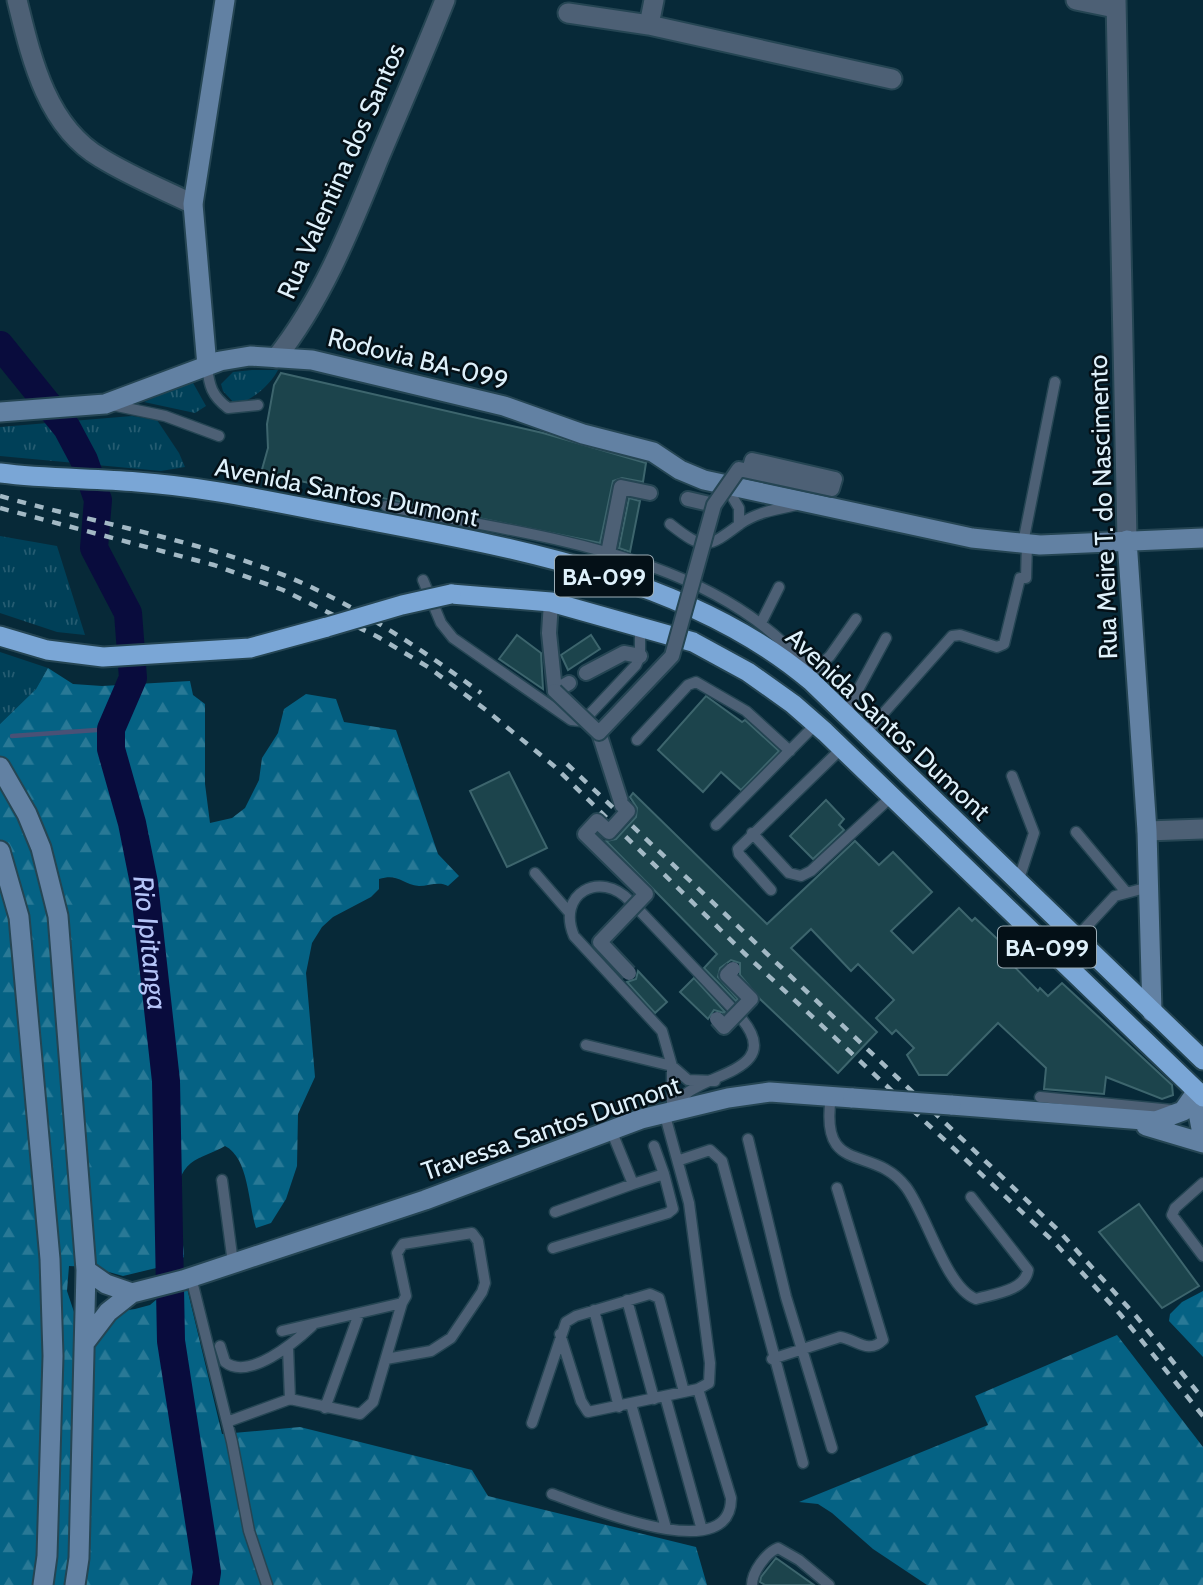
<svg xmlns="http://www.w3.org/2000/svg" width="1203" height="1585" font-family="Cabin,sans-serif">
	<defs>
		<pattern id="grass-tufts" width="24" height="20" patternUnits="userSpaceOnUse" patternTransform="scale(1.75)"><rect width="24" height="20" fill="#004058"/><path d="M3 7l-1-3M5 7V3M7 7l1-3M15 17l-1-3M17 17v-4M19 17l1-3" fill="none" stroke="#255c71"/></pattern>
		<pattern id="forest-firs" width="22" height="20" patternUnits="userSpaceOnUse" patternTransform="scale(1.75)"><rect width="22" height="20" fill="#056284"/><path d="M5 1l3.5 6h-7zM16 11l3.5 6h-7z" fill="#297996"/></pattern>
	</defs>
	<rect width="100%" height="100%" fill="#072938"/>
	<path fill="url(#grass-tufts)" d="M252 370H278C271 384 251 402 235 404L223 391 221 384 233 372Z
		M192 381 206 406 195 413 144 402Z
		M132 416 157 420 179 453 185 467 161 471 0 456V427Z
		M0 536 57 546 85 635 57 632 0 613Z
		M0 652 48 668 36 689 0 724Z"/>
	<path fill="url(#forest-firs)" d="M48 668 73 684 102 686 190 681 193 695 205 704V784L210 823 232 818 245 808 259 780 262 758 278 733 284 709 306 694 336 699 344 722 396 730 438 854 459 876 448 886C439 881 429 886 419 886 401 884 399 873 379 879V889L371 897 333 917 322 927 312 943 306 973 315 1077 298 1114 297 1166 286 1199 271 1223 256 1228C248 1203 249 1158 225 1146 215 1152 200 1156 191 1163 164 1186 184 1229 184 1257L177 1263 123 1276 91 1267 69 1266 67 1291 76 1318 135 1309 150 1305 163 1294 187 1288 222 1434 300 1427 472 1470 488 1496 696 1547 707 1585H0V724L36 689Z
		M1203 1291V1357L1169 1321 1170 1314 1182 1302Z
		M1117 1335 1203 1447V1585H927L873 1549 832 1513 818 1504 799 1502 988 1425 975 1396Z"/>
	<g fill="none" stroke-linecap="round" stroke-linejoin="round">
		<path stroke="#495176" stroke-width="4.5" d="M12 736 111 729"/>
		<path stroke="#090c3d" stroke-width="28" id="s1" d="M0 345 67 428 84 460 98 500 94 548 128 613 133 678 111 729V749L132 823 144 883 166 1081 171 1341 207 1572 205 1585"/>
	</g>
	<path fill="#1c444c" stroke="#3d656d" stroke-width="2" d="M281 373 543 433 646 463 643 482 622 478 613 481 600 543 261 473 268 448 267 424 274 385Z
		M629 498 640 501 630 552 619 548Z
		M517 635 541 653 543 689 499 659Z
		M591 635 600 649 568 670 561 655Z
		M706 696 742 722 745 720 779 751 741 790 721 772 703 792 658 750Z
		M509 772 547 848 507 867 470 791Z
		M633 793 767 924 855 841 879 865 893 852 932 892 891 931 913 953 959 908 972 921 975 918 1008 949 1003 955 1038 991 1040 988 1048 996 1062 983 1172 1085 1173 1095 1162 1099 1106 1077 1104 1094 1044 1089 1046 1068 998 1023 947 1075H919L907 1055 914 1048 896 1030 892 1034 876 1018 894 1000 858 964 851 971 811 929 791 948 877 1032 838 1073 760 999 740 975V963L731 960 720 968 718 977 738 999 736 1001 704 968 717 954 606 841 616 839 636 817 637 808 630 797Z
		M826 800 844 819 839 825 844 830 813 859 790 836Z
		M638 971 667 1002 655 1013 627 982 636 979Z
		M694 978 725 1012 724 1013 714 1010 708 1019 680 992Z
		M1139 1204 1199 1286 1162 1308 1099 1232Z
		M776 1558 814 1585H765L760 1582 761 1577Z"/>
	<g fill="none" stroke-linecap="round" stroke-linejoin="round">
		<g stroke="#254553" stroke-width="13">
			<path id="service" d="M207 366C209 386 212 396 228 408L258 405
				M112 405 165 416 219 436
				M727 488 739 508V525
				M386 506C528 536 716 551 812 674
				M670 524C704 551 708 548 740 524 757 512 778 509 797 505
				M1023 543 1055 382
				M423 580 441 623 453 638 571 720 580 721 588 716 636 665 640 656V626
				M761 623 779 587
				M811 673 830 656 856 619
				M845 714 886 638
				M865 734 952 636 960 635 997 647 1004 644 1020 578H1026L1027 544
				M637 740 688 685 696 682 746 711 790 751
				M1012 776 1034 833 1018 882
				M716 825 816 724
				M1076 832 1126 892
				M752 833 789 873 801 876 811 871 891 797
				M535 873 568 911
				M771 890 739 854 738 849 842 748
				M630 901C600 869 556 894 574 936L662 1031 672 1066V1110
				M639 910 731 1007
				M1076 938 1115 896 1149 887
				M586 1045 672 1066 688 1080 715 1081
				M831 1096C819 1178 873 1143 906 1187 927 1215 946 1288 976 1299 993 1294 1025 1291 1028 1270L971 1197
				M1040 1097 1172 1110
				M678 1108C680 1103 682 1098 686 1094 709 1073 784 1069 741 1018
				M748 1139 786 1297 832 1448
				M654 1146 664 1174
				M680 1160 710 1150 722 1161 803 1463
				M222 1180 233 1263
				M1203 1183 1175 1208 1172 1215 1203 1256
				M555 1212 633 1184
				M553 1248 668 1213 673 1209 664 1174 633 1184 611 1130
				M191 1277 232 1442 249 1531 267 1585
				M627 1300 654 1399
				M594 1310 619 1407
				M282 1331 402 1303 406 1296 397 1253 403 1244 472 1233 478 1241 485 1283 482 1292 451 1338 431 1351 386 1359
				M560 1334 581 1401 588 1412 698 1389 709 1383 710 1363 689 1203 664 1112
				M220 1346 225 1362C249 1381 295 1342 312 1326
				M288 1348 290 1399 360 1414 373 1402 402 1303
				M772 1359 840 1337C856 1339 868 1355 883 1340L837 1188
				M665 1396 702 1530
				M631 1404 666 1528
				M325 1408 359 1314
				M227 1422 290 1399
				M532 1423 566 1322 576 1316 650 1294 659 1298 684 1392
				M552 1494C584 1505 732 1569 731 1498L698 1389
				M752 1585C752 1572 766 1553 778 1548L799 1560 829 1585"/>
		</g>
		<g stroke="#254553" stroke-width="18">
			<path id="pedestrian" d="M688 499 714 505
				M608 553 621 487 650 493
				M551 602 549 633 555 691 569 683
				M586 673 624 653 640 656
				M599 733 622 805"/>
		</g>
		<g stroke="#254553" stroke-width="23">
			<path id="minor" d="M17 0C31 57 46 126 101 158 130 176 162 189 193 204
				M1076 0 1115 8
				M1116 0 1127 540
				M568 13 649 25 892 79
				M649 25 654 0
				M276 358C323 299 351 227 379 158 401 106 424 53 445 0
				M1147 831 1203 829"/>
		</g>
		<g stroke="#254553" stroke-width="23">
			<path id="secondary" d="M207 366 193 204 225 0
				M0 412 105 404 220 361 250 356 312 360 504 406 583 434 653 452 680 470 704 480 972 538 1040 545 1203 538
				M1127 540 1147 831 1152 1012
				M0 767 27 814 41 848 58 916 86 1270 79 1558 75 1585
				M0 851 19 917 50 1259 53 1356 47 1556 43 1585
				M1195 1097 1203 1139
				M951 1105 1156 1121 1183 1111 1197 1091
				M1146 1126 1203 1143
				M86 1270 106 1284 132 1293
				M86 1341 108 1312 132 1293 183 1280 425 1200 641 1119 728 1098 770 1092 853 1098"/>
		</g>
		<g stroke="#254553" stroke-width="23">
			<path id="trunk" d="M0 473C46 479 91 478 137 482 208 487 278 503 347 516 503 546 686 575 811 681L1203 1060
				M451 594 551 602 693 642 748 672 793 704 825 732 1203 1097
				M0 636 47 650 103 657 250 648 327 627"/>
		</g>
		<use href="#service" stroke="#4d6075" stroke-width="10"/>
		<use href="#pedestrian" stroke="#4d6075" stroke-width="14"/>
		<use href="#minor" stroke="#4d6075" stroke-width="19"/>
		<use href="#secondary" stroke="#6281a3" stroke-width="19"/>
		<use href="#trunk" stroke="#7aa6d6" stroke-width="19"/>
		<path stroke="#a3b9c5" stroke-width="4.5" stroke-dasharray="9 9" stroke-linecap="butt" d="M0 496C95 523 194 539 286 576 356 605 420 648 481 693
			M0 508 214 565 283 590 378 637 428 667 486 710 554 766 744 953 1053 1241 1120 1314 1203 1416
			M567 764 1059 1231 1136 1316 1203 1399"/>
		<g stroke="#254553" stroke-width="18" stroke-linecap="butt">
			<path id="pedestrian-bridge" d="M555 691 599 733 672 656 714 505 739 469 832 489 835 479 752 460 750 467 822 483
				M622 805 628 811 609 832 597 821 585 834 646 894 600 942 629 973
				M717 1019 724 1027 751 999 727 975 733 969"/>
		</g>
		<g stroke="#254553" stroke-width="23" stroke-linecap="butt">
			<path id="secondary-bridge" d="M853 1098 951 1105"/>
		</g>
		<g stroke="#254553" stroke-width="23" stroke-linecap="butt">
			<path id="trunk-bridge" d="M327 627 402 605 451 594"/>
		</g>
		<use href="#pedestrian-bridge" stroke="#4d6075" stroke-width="14"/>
		<use href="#secondary-bridge" stroke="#6281a3" stroke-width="19"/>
		<use href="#trunk-bridge" stroke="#7aa6d6" stroke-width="19"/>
	</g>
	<g text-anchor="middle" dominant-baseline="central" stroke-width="5" stroke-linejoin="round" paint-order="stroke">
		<g fill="#041017" stroke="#9daeb7" stroke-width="2">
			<rect x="555" y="555.5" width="98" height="41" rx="5"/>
			<rect x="998" y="926.5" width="98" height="41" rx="5"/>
		</g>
		<g font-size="24" font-weight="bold" fill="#dff1fb">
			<text x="604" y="576">BA-099</text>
			<text x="1047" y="947">BA-099</text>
		</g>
		<g font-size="26" fill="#dff1fb" stroke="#041017">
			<text transform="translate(341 171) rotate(-66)">Rua Valentina dos Santos</text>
			<text transform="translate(418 359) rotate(14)">Rodovia BA-099</text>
			<text transform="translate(347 492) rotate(11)">Avenida Santos Dumont</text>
			<text transform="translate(1103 507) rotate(-92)">Rua Meire T. do Nascimento</text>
			<text transform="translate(888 724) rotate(43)">Avenida Santos Dumont</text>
			<text transform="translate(551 1128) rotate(-19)">Travessa Santos Dumont</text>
		</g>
		<g font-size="28" font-style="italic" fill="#b5c5f8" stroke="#041017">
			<text stroke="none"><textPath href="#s1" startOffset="646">Rio Ipitanga</textPath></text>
		</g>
	</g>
</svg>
